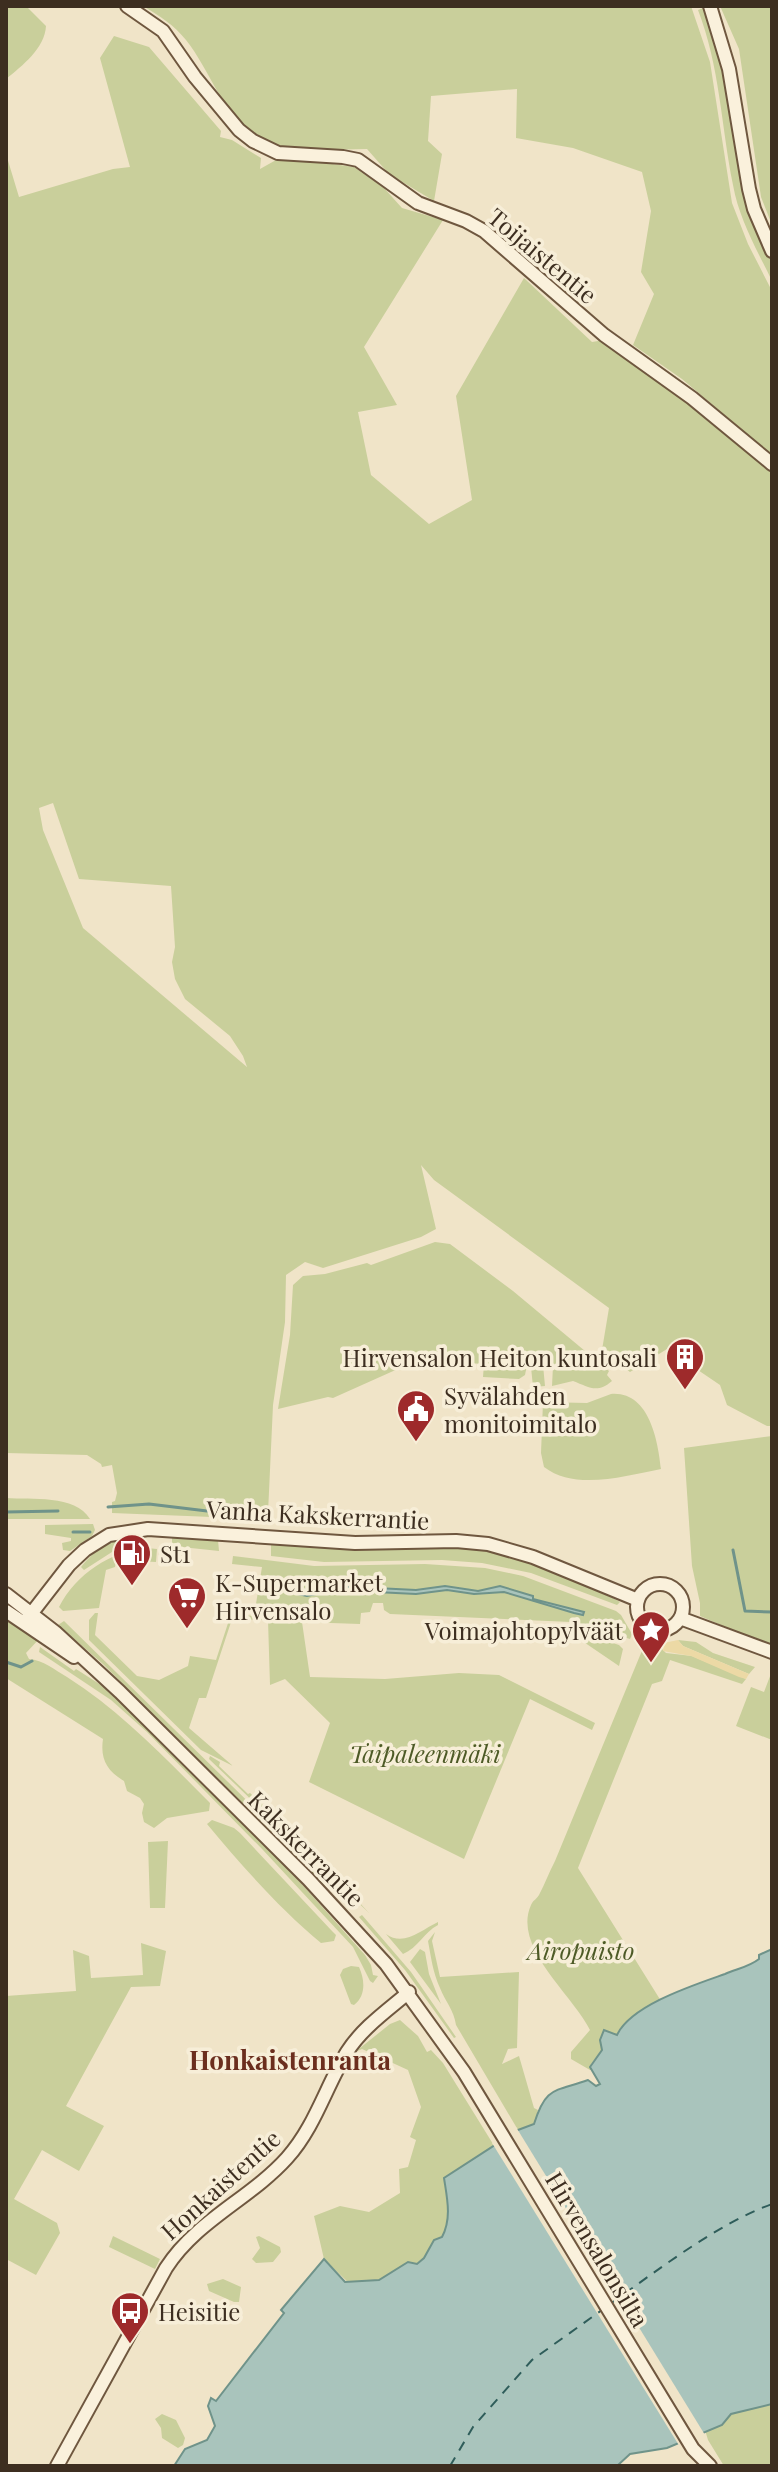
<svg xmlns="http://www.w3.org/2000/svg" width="778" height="2472" font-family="'Playfair Display',serif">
	<rect width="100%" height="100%" fill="#f0e4c8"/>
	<path fill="#c9cf9b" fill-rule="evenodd" d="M6 6H26L46 26C45 48 22 66 6 79Z
		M143 6H691L710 62 732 203 748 244 772 291V455L682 379 633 345 654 294 641 272 651 211 642 172 573 148 516 138 517 89 431 96 428 141 442 154 434 201 389 174 367 149C338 149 303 153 275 145 227 131 214 75 186 40 174 25 160 16 143 6Z
		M720 6H772V225L761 197 739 49Z
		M703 8H705L719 47 744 195 757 231 772 263V281C757 250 739 219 733 185 721 125 720 67 698 10Z
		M114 36 149 47 221 131 220 137 232 140 261 158 260 169 276 160 311 161 354 167 384 188 402 208 443 220 364 347 397 405 358 412 371 475 429 524 472 500 456 396 524 278 592 342 604 340 694 406 772 470V1426H767L727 1405 720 1385 667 1349 630 1372 602 1350 609 1308 434 1180 421 1165 436 1229 421 1237 323 1268 305 1262 286 1275 285 1322 273 1405 268 1513 263 1519 112 1513V1502L115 1501 117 1493 112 1465 102 1467 101 1464 87 1455 6 1453V154L19 197 113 169 130 167 100 58ZM53 803 79 879 171 886 175 947 172 962 175 979 185 999 230 1036 243 1056 247 1067 83 928 43 830 39 808Z
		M435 1242 450 1244 513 1291 609 1371 607 1375 612 1381C597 1394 589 1387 573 1381L552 1386 553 1366 543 1365 545 1386 533 1387 531 1367 538 1365H527L525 1375 519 1379 483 1377 484 1364 433 1361 400 1368 333 1398 328 1397 278 1409 290 1335 293 1285 303 1276 325 1274 367 1263 371 1265Z
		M611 1394C649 1391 658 1440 661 1469 625 1476 575 1491 544 1467L541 1453 543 1402 587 1403Z
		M772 1436V1647L700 1616V1603L692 1566 684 1448Z
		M6 1498C31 1500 75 1494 90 1519H6Z
		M93 1524 95 1530 92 1536 70 1551 63 1550 62 1543 71 1541V1538L45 1534V1525Z
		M145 1534 144 1544 112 1552 84 1570 81 1567C99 1544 117 1539 145 1534Z
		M177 1535 218 1540 219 1551 172 1546V1537Z
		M271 1544C302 1547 333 1550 364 1549 413 1548 464 1542 512 1555 547 1564 588 1584 620 1602L617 1605 531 1573 482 1563 442 1560 324 1562 271 1556Z
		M147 1548 157 1549 156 1562 116 1560 115 1567 106 1570 99 1608 63 1611 59 1607C76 1574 111 1551 147 1548Z
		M233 1556 314 1566 425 1564 485 1568 523 1576 616 1611 621 1615 632 1634 630 1639 571 1622 390 1614 384 1610 383 1603H373L370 1612 361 1613 360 1624 302 1622 310 1677 385 1679 459 1673 499 1675 595 1723 592 1730 530 1699 464 1859 309 1782 330 1723 285 1679 270 1685 268 1620 232 1619 206 1698H199L189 1728 233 1766 201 1750 89 1640V1620L95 1613H98L95 1635 137 1676 159 1680 188 1666 190 1656 216 1660 231 1614 254 1616 262 1567 232 1564Z
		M6 1615 40 1638 26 1653 29 1659C43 1660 55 1670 67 1677 122 1712 165 1758 210 1803L209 1811 167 1818 154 1828 144 1822 142 1813 144 1804 140 1798 127 1791 124 1781C107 1771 100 1759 103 1739L6 1678Z
		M64 1621 336 1888 334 1891 314 1877 103 1664 58 1625Z
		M569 1632 585 1634 619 1645 623 1649 619 1666Z
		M678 1640 696 1642 713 1653 755 1667 749 1674 683 1646Z
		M646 1641 663 1643 662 1649 666 1653 692 1656 746 1679 742 1684 670 1660 662 1681 652 1684 578 1868 661 2001 677 2007 601 2045 602 2050 591 2064 592 2070H590L571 2059V2052L590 2030C573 1995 512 1947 531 1905 534 1899 536 1900 539 1895 545 1884 549 1872 555 1861Z
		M40 1647 74 1671 76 1669 115 1694 268 1846 365 1955 371 1965 373 1975 378 1976 373 1983 370 1981 353 1947 263 1850 147 1732 111 1700 39 1652Z
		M772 1671V1740L736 1726 751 1687 764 1692Z
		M210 1756 220 1762 219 1766 248 1794 250 1793 314 1853 369 1913 209 1759Z
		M212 1820 234 1828 240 1833 332 1931 336 1935 334 1941 321 1943C279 1908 242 1866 207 1824Z
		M168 1841 165 1908H150L148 1842Z
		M362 1915 411 1972 456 2037 454 2038 405 1970 359 1917Z
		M438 1922V1925C424 1932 418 1948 403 1954L386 1934C404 1947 421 1930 438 1922Z
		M435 1932 432 1941 440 1977 519 1972 517 2048 508 2049 502 2064 519 2056 534 2108 538 2110 534 2125 518 2130 456 2025C454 2010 445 2001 440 1988 433 1973 431 1957 428 1941Z
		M141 1943 166 1951 160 1986 131 1987 66 2106 104 2126 79 2171 42 2150 14 2199 57 2223 60 2233 36 2275 6 2259V1996L76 1991 73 1950 89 1956 91 1978 143 1975Z
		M420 1949 425 1952 429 1974 441 2004 410 1962Z
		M351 1966 359 1967C365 1980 366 1996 354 2005L351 2004 340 1975 343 1969Z
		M400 2020 418 2036 427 2052 431 2050 443 2063 511 2173 382 2315 324 2259 314 2216 340 2206 369 2212 400 2193 399 2169 408 2167 416 2140 410 2137 421 2107 408 2070 362 2049 355 2052 390 2024Z
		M113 2236 160 2259 155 2269 109 2247Z
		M259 2236 280 2247 281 2252 273 2262 256 2263 252 2259 260 2248 256 2237Z
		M223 2279 241 2287 239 2302H234L209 2291 207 2284Z
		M772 2361V2466H724L708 2440 705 2430 714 2428Z
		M162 2414 176 2420 185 2438 183 2445 178 2448 162 2438 161 2428 155 2419Z"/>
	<path fill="#ecd9a5" d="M678 1640 683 1646 749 1674 746 1679 739 1677 691 1656 663 1651 664 1643Z"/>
	<path fill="#a9c4bc" stroke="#6f938a" stroke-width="2" d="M273 1580 302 1590 336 1586 416 1590 445 1586 478 1591 500 1586 533 1596V1599L584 1612 583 1615 574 1613 504 1592 474 1594 447 1590 416 1594 335 1590 307 1596 284 1591 270 1584Z
		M772 1949V2404L731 2414 722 2425 667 2448 630 2454 617 2466H174L185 2449 207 2440 215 2426 208 2406 211 2398 216 2401 284 2313 281 2310 324 2259 345 2282 379 2280 408 2262 417 2264 424 2258 434 2240 442 2237C452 2218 447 2198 444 2178L518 2130 534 2124C546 2086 554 2092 588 2080L596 2086 600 2084 590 2067 602 2050 600 2040 604 2030 617 2035C631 2005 694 1985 725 1974 736 1969 749 1967 759 1959V1955Z"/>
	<path fill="#f0e4c8" d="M516 2127 705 2435 680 2447 492 2143Z"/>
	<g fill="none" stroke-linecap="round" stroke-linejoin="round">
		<path stroke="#6f938a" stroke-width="3" d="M108 1507 149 1504 207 1511H254
			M6 1512 58 1511
			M73 1532H90
			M733 1550 745 1611 772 1612
			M6 1662 21 1667 32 1661"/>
		<path stroke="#2f5d5a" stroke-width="2" stroke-dasharray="10 8" stroke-linecap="butt" d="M610 2304C658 2270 717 2224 772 2204
			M450 2466 473 2427 532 2360 602 2310"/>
		<g stroke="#6f573f" stroke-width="16">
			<path id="secondary" d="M127 6 163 31 195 77 239 130 253 141 278 153 343 157 358 160 418 203 466 221 484 231 604 335 692 398 772 464
				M710 6 729 69 749 189 754 209 772 251
				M637 1607a23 23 0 1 1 46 0a23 23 0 1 1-46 0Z
				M6 1594 55 1632 120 1692 308 1879 386 1964 464 2072 693 2449 710 2466
				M6 1611 74 1657
				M680 1618 772 1652
				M24 1623 69 1565 85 1550 109 1535 148 1529 355 1543 456 1541 488 1544 533 1557 638 1600
				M57 2466 166 2268C197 2220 250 2199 287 2158 315 2127 326 2086 347 2052 362 2028 388 2010 409 1992"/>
		</g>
		<use href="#secondary" stroke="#faf1dc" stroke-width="12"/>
	</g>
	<defs>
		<g id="building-pin" transform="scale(2)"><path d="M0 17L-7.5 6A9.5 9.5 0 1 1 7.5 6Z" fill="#9e2a2b" stroke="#f7eed8"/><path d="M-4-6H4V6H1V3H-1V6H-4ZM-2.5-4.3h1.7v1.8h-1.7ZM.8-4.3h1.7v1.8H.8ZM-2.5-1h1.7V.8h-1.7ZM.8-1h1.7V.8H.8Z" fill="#fff"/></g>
		<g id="civic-pin" transform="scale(2)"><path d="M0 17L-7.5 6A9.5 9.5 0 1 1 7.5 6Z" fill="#9e2a2b" stroke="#f7eed8"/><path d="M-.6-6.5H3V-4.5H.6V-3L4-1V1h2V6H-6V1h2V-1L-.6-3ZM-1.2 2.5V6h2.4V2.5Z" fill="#fff"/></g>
		<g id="fuel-pin" transform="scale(2)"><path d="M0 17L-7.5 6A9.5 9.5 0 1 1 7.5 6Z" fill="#9e2a2b" stroke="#f7eed8"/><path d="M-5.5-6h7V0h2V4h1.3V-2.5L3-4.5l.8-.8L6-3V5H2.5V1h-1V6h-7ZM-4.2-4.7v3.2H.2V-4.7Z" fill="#fff"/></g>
		<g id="supermarket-pin" transform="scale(2)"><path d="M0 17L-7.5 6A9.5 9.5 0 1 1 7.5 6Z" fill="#9e2a2b" stroke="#f7eed8"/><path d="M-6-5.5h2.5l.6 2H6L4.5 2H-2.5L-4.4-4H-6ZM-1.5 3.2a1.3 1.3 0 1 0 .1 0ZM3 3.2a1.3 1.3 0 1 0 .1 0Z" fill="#fff"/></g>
		<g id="sight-pin" transform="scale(2)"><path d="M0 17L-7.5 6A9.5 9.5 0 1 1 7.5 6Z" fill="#9e2a2b" stroke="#f7eed8"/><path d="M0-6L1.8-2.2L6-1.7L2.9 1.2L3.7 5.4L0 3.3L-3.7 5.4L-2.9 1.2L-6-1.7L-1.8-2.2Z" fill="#fff"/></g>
		<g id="bus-pin" transform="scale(2)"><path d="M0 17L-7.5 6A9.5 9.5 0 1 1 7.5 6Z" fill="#9e2a2b" stroke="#f7eed8"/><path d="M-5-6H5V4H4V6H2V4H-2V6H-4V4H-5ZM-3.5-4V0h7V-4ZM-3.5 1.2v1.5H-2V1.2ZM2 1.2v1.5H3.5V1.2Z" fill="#fff"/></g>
	</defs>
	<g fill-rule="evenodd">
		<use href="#building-pin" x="685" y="1357"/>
		<use href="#civic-pin" x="416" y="1409"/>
		<use href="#fuel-pin" x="132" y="1553"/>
		<use href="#supermarket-pin" x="187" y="1596"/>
		<use href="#sight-pin" x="651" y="1630"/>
		<use href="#bus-pin" x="130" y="2311"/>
	</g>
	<g text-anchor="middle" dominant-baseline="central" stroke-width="7" stroke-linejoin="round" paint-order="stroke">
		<g font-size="24" fill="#3d2e20" stroke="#f7eed8">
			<text transform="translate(543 255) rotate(40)">Toijaistentie</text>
			<text transform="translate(318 1514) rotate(3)">Vanha Kakskerrantie</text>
			<text transform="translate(307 1848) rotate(45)">Kakskerrantie</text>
			<text transform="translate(220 2184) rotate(-42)">Honkaistentie</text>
			<text transform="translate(598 2249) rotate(59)">Hirvensalonsilta</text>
		</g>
		<g font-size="24" fill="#3d2e20" stroke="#f7eed8" text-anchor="start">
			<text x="657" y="1357" text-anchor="end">Hirvensalon Heiton kuntosali</text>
			<text x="444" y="1395">Syvälahden<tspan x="444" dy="28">monitoimitalo</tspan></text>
			<text x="160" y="1553">St1</text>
			<text x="215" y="1582">K-Supermarket<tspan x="215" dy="28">Hirvensalo</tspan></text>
			<text x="623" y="1630" text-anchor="end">Voimajohtopylväät</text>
			<text x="158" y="2311">Heisitie</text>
		</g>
		<g font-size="24" font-style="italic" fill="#4d5a26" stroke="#f7eed8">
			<text x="425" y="1753">Taipaleenmäki</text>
			<text x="581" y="1950">Airopuisto</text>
		</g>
		<g font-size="26" font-weight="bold" fill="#6b2e1e" stroke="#f7eed8">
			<text x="290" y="2059">Honkaistenranta</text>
		</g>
	</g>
	<rect width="778" height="2472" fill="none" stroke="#3d2e20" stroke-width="16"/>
</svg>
